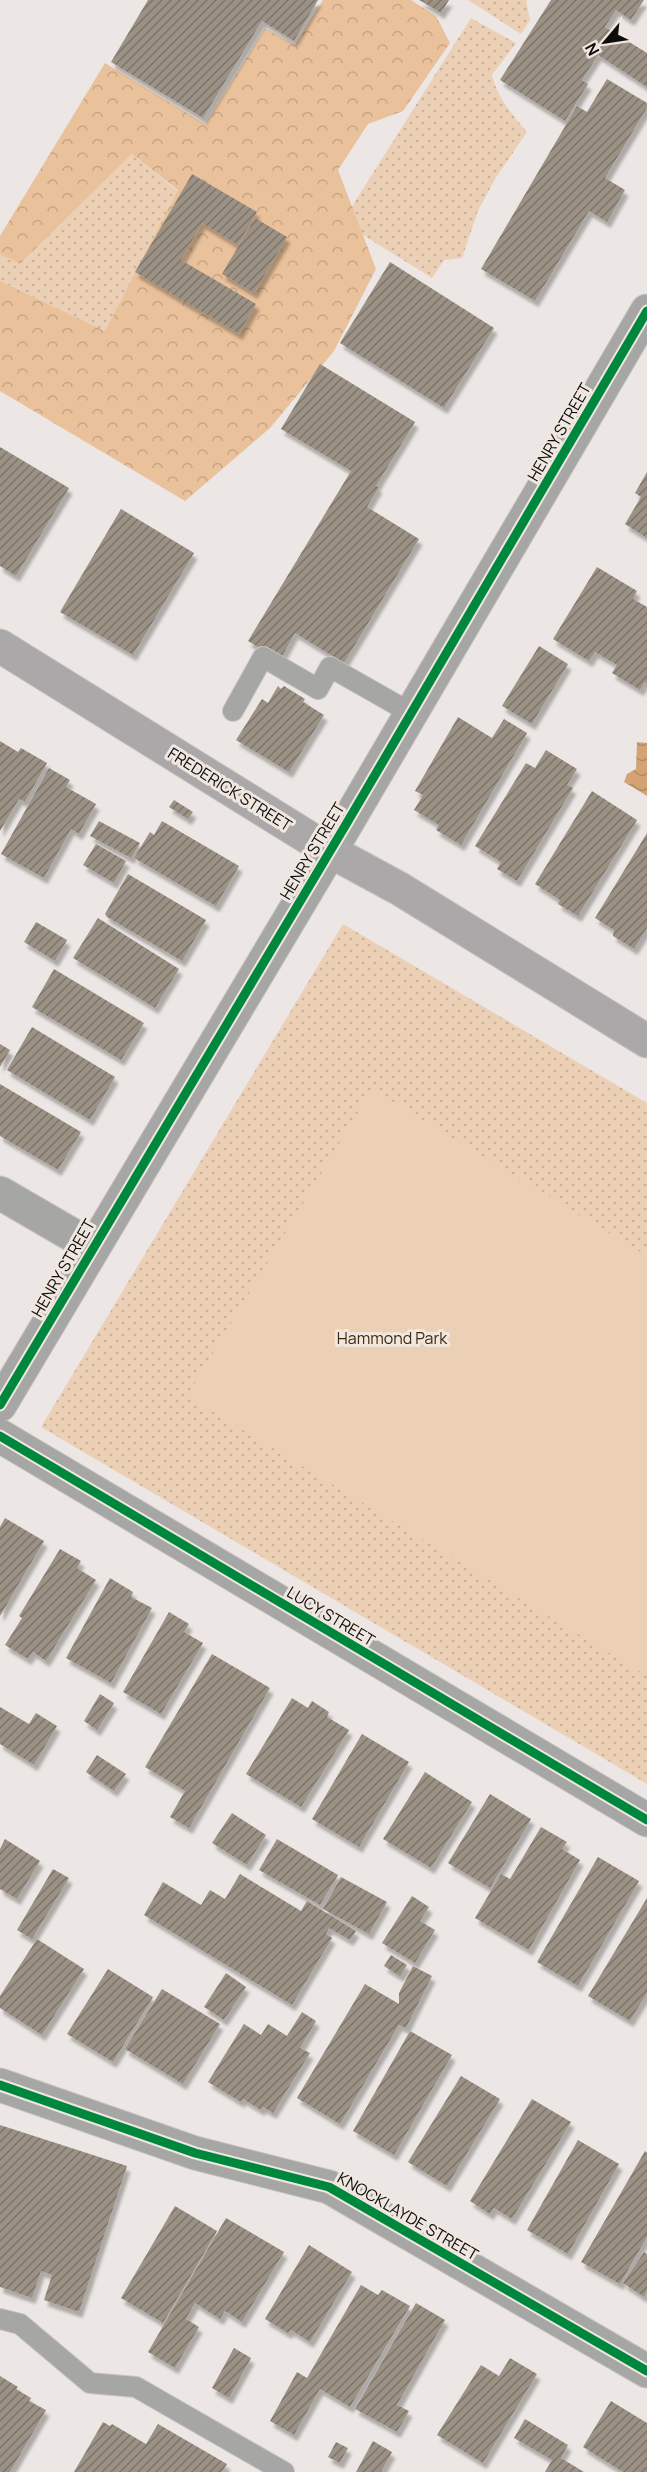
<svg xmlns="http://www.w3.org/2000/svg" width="647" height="2472" font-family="Manrope,sans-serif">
	<defs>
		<pattern id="green-dots" width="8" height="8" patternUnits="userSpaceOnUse" patternTransform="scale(1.5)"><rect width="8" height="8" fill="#ecd0b6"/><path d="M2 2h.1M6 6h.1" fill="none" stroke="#c9b19b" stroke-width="1.8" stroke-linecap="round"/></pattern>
		<pattern id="forest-crowns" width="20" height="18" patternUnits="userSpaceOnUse" patternTransform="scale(1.5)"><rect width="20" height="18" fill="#e9c19b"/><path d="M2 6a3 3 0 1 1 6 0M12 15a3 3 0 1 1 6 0" fill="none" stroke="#c7a584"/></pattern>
		<pattern id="water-waves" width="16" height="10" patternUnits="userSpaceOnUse" patternTransform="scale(1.5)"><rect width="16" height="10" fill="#d3a374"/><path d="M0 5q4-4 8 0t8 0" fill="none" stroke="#b48b63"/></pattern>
		<pattern id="building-hatch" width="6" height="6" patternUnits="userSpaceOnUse" patternTransform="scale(1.5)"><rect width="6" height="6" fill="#9c9185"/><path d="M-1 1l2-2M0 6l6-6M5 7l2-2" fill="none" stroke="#7e756b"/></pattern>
		<filter id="shadow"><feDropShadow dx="3.5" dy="6" stdDeviation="1.5" flood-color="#0004"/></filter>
	</defs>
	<rect width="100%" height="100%" fill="#ece7e4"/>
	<path fill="url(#green-dots)" d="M468 0H526L530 20 521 34Z
		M471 18 516 43 492 75C496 95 513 116 527 132L495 179 478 211 462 258 444 260 432 278 342 222Z
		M132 154 178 191 105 331 0 281V254L20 264Z
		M343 924 647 1103V1784L41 1427Z"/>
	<path fill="url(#forest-crowns)" d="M323 0H411L436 16 450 43 403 111 368 124 338 170 376 269 334 351 270 428 185 501 0 391V281L105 331 178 190 132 154 20 264 0 254V236L105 63 205 124 265 28 295 45Z"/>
	<path fill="#ecd0b6" d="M372 1089 647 1256V1676L187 1396Z"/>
	<path fill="url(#water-waves)" d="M637 742 647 743V796L624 782 627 774 636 769Z"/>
	<path fill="url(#building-hatch)" filter="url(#shadow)" d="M148 0H318L294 41 262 21 203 118 111 62Z
		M419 0H449L441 13Z
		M551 0H644L631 20 616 10 605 27 647 53V87L598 55 582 80 588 84 565 121 500 80Z
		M607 79 647 103V108L605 178 625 190 607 222 589 211 535 301 481 269 577 106 587 112Z
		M192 174 257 212 238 245 202 223 181 260 256 304 239 334 135 272Z
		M255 218 287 237 254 293 222 274Z
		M390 262 494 328 444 408 340 343Z
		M320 364 415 422 376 486 379 487 367 507 419 539 344 663 295 633 280 660 248 641 351 471 281 429Z
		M0 447 69 488 16 576 0 566Z
		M647 472V538L625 524 641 497 635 493Z
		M121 509 194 553 133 655 60 612Z
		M597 567 637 591 633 599 647 607V684L645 682 640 690 612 673 617 665 595 652 589 661 553 639Z
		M539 646 568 664 532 724 502 706Z
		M278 686 281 689 284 686 305 699 303 702 324 715 289 772 236 740 262 699 268 703Z
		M458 717 492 738 504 719 527 733 461 845 436 830 439 825 414 810 423 795 415 791Z
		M0 741 18 752 21 748 47 763 25 802 19 799 0 831Z
		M546 750 577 769 567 785 573 788 517 881 497 869 501 862 475 846 526 763 535 768Z
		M49 768 70 780 66 787 96 804 79 834 71 829 44 878 1 854Z
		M592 791 637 820 578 916 558 904 560 900 535 884Z
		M174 800 193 812 188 819 169 807Z
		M99 821 140 843 131 858 90 836Z
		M162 821 239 866 216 906 134 858 150 832 154 835Z
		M647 833V928L634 949 613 936 614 930 595 918Z
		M96 844 126 861 114 883 83 865Z
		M128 874 206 920 182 961 107 917 105 914Z
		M98 918 179 969 155 1008 73 958Z
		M36 922 67 940 55 961 24 942Z
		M54 969 144 1023 121 1060 32 1007Z
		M32 1027 115 1077 90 1120 7 1070Z
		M0 1044 10 1050 0 1067Z
		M0 1084 81 1132 58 1170 0 1136Z
		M5 1518 44 1541 0 1616V1527Z
		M60 1549 81 1561 77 1568 96 1580 46 1661 33 1652 28 1659 5 1645 22 1618 19 1616Z
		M110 1578 133 1592 131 1597 152 1608 111 1683 66 1658Z
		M169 1612 189 1624 184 1632 203 1643 161 1714 123 1692Z
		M212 1654 270 1688 189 1828 170 1817 185 1791 145 1767Z
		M100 1694 114 1703 97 1730 84 1721Z
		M292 1698 308 1708 312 1701 329 1712 327 1717 349 1730 301 1807 246 1774Z
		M0 1707 29 1724 36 1713 57 1726 34 1765 0 1744Z
		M362 1734 409 1762 359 1847 312 1819Z
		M97 1755 126 1774 114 1791 86 1772Z
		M425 1772 472 1802 431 1868 383 1839Z
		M490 1794 531 1819 490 1888 448 1863Z
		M232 1813 266 1835 247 1865 212 1843Z
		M541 1827 567 1842 562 1849 580 1860 529 1950 475 1918 501 1874 510 1879Z
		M5 1839 40 1861 17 1899 0 1889V1849Z
		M277 1839 338 1875 320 1905 259 1870Z
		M598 1857 639 1881 578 1986 537 1962Z
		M53 1869 69 1878 32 1939 17 1930Z
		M240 1874 301 1911 307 1901 356 1931 350 1940 329 1928 326 1934 332 1938 292 2005 144 1915 163 1882 201 1905 210 1890 225 1899Z
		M341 1877 387 1902 369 1934 323 1909Z
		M412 1896 429 1907 420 1921 435 1930 415 1963 382 1943Z
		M647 1898V1993L630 2021 588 1996Z
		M37 1939 84 1969 42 2035 0 2008V1996Z
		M391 1955 407 1965 400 1976 384 1966Z
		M413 1966 432 1976 406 2028 399 2025 340 2124 297 2098 365 1984 399 2004V1993Z
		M108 1969 153 1997 113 2062 67 2034Z
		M226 1973 246 1987 224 2020 204 2007Z
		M162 1989 220 2024 183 2084 125 2049Z
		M302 2012 316 2021 300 2048 310 2053 273 2113 263 2107 261 2110 243 2099 241 2102 208 2082 244 2024 261 2035 268 2024 287 2036Z
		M410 2031 452 2055 394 2155 353 2131Z
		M461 2076 500 2099 447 2186 408 2162Z
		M532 2099 571 2122 512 2219 494 2208 490 2214 470 2201Z
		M0 2125 127 2166 79 2312 44 2300 52 2275 41 2271 32 2298 0 2287Z
		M578 2140 619 2164 568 2254 527 2230Z
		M645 2151 647 2153V2237L620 2284 581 2262Z
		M175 2206 217 2231 163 2323 121 2298Z
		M226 2218 284 2252 242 2322 225 2311 220 2319 195 2303 186 2319 199 2327 175 2368 148 2352Z
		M309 2245 352 2272 310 2342 291 2330 288 2333 265 2319Z
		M644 2252 647 2254V2291L644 2297 623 2283Z
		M361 2285 378 2295 382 2290 410 2306 350 2407 320 2389 294 2435 270 2421 297 2372 307 2378Z
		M416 2303 445 2320 397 2405 409 2411 397 2432 355 2409Z
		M234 2348 251 2358 229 2398 212 2388Z
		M510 2358 537 2374 483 2463 437 2435 481 2365 499 2376Z
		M0 2376 18 2387 16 2389 31 2398 29 2401 46 2410 10 2472H0Z
		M611 2401 647 2423V2472H623L583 2447Z
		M525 2419 568 2445 561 2458 584 2472H545L552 2460 514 2438Z
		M103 2422 110 2426 112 2424 146 2444 158 2424 227 2464 222 2472H74Z
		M373 2441 392 2452 381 2472H356Z
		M336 2442 348 2448 340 2463 328 2457Z"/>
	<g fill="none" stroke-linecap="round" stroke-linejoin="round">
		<g stroke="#c8c4c2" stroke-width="22">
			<path id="service" d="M233 711 263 657 318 689 330 667 411 713
				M0 2319 20 2324 90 2383 136 2387 284 2472"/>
		</g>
		<g stroke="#c8c4c2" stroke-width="35">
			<path id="minor" d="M0 1193 93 1247
				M0 1405 348 821 647 311
				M0 1436 647 1820
				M0 2085 195 2153 329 2187 647 2371"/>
		</g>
		<g stroke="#c8c4c2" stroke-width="35">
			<path id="primary" d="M0 646 330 851 400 889 647 1041"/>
		</g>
		<use href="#service" stroke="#a6a6a5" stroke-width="20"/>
		<use href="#minor" stroke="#a6a6a5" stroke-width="33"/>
		<use href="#primary" stroke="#aaa8a8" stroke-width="33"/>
		<g stroke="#efe7e0" stroke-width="13">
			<path id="cycleway" d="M0 1405 348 821 647 311
				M0 1436 647 1820
				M0 2085 195 2153 329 2187 647 2371"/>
		</g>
		<use href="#cycleway" stroke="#00873e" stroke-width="9"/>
	</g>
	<g text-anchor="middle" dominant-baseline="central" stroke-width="6" stroke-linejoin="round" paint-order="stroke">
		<g font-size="16" fill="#0e0c0a" stroke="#efe7e0">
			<text transform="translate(559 432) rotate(-60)">HENRY STREET</text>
			<text transform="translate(230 789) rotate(32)">FREDERICK STREET</text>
			<text transform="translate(312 851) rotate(-59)">HENRY STREET</text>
			<text transform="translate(63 1268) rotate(-60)">HENRY STREET</text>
			<text transform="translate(331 1616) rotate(31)">LUCY STREET</text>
			<text transform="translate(408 2216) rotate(30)">KNOCKLAYDE STREET</text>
		</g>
		<g font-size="16" fill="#43280b" stroke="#efe7e0">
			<text x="392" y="1338">Hammond Park</text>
		</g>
	</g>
	<g transform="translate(605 42) rotate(241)" stroke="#efe7e0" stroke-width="4.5" paint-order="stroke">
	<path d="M0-4.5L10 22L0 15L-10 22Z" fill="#0e0c0a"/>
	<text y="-9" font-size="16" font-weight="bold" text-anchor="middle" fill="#0e0c0a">N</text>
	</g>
</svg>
